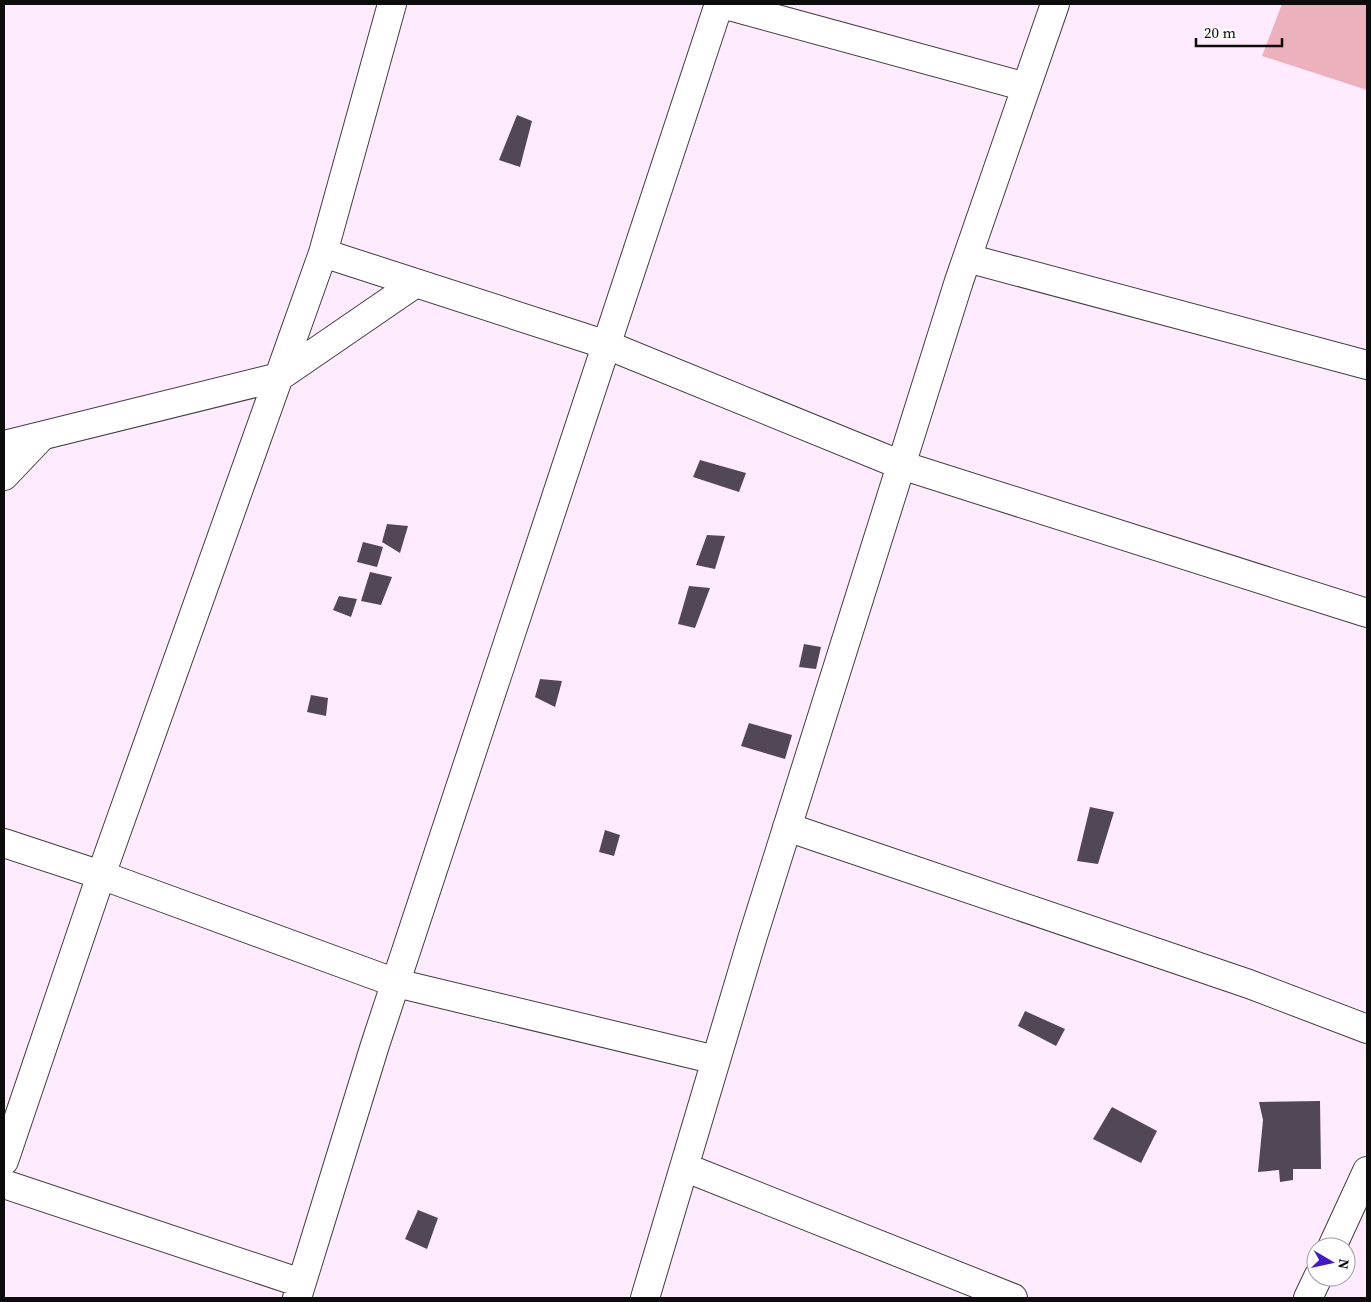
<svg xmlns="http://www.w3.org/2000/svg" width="1371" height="1302" font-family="'Source Serif 4',serif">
	<rect width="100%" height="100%" fill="#ffebfd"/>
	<path fill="#edb1bd" d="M1282 4H1367V90L1262 56Z"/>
	<path fill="#524756" d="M517 115 532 121 520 167 499 160Z
		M700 460 746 473 739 492 693 477Z
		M387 524 408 526 400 553 382 542Z
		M707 535 725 536 715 569 696 565Z
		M363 542 383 547 377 567 357 562Z
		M370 572 392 577 381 605 361 601Z
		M689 586 710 588 695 628 678 624Z
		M339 596 357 599 351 617 333 610Z
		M804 644 821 647 816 669 799 667Z
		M540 679 562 681 555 707 535 697Z
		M311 695 328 698 326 716 307 712Z
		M749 723 792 735 785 759 741 746Z
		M1090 807 1114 812 1098 864 1077 861Z
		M605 830 620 835 614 856 599 852Z
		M1025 1011 1065 1029 1056 1046 1018 1026Z
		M1320 1101 1321 1169H1293V1180L1280 1182 1279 1170 1258 1172 1263 1120 1259 1102Z
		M1112 1107 1157 1131 1141 1163 1093 1139Z
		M418 1210 438 1218 427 1249 405 1239Z"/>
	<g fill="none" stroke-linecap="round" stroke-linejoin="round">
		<g stroke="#3f3f3f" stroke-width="30">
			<path id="minor" d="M722 4 1026 87
				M323 253 607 345 901 465 1367 613
				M967 258 1367 365
				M4 445 279 377 416 283
				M4 476 42 436
				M787 827 1249 984 1367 1029
				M4 843 101 875 396 983 716 1060
				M4 1161 101 875 323 253 392 4
				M684 1167 1013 1298
				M4 1184 301 1283
				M1332 1247 1367 1171
				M297 1298 375 1045 719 4
				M645 1298 753 936 959 281 1055 4
				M1308 1298 1318 1277"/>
		</g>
		<use href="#minor" stroke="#fff" stroke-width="28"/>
	</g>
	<rect width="1371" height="1302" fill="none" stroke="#0c0c0c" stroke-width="10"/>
	<g transform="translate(1331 1262) rotate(99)"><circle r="24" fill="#ffffff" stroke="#9e9e9e"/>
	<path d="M0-4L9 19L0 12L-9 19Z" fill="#4617ca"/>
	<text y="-8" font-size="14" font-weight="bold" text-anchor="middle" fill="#0c0c0c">N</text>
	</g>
	<path d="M1196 38v8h86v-8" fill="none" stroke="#0c0c0c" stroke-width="2.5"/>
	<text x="1204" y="38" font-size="15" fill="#0c0c0c" stroke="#ffffff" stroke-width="4" paint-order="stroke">20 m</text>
</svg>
